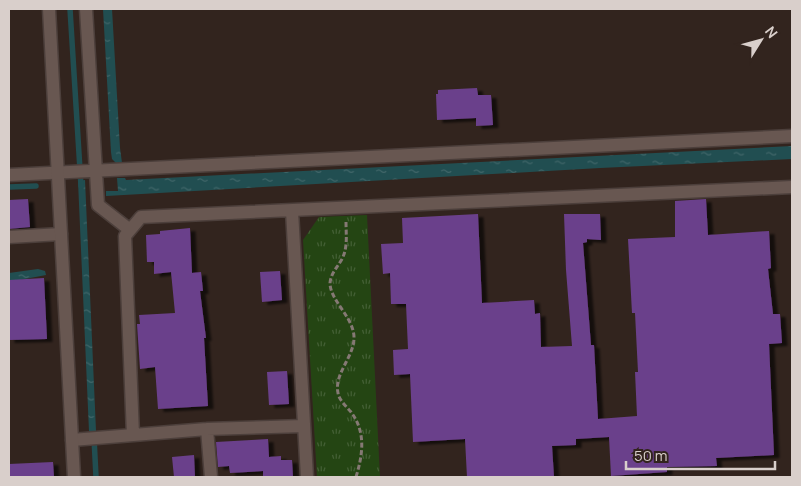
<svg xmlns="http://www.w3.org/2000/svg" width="801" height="486" font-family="Manrope,sans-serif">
	<defs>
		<pattern id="park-tufts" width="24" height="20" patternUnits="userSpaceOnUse" patternTransform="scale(1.25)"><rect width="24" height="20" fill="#244513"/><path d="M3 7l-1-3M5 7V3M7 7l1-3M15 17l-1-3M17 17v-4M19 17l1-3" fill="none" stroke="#435f34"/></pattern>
		<pattern id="water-ripples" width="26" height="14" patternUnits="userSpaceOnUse" patternTransform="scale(1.25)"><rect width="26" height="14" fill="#214e51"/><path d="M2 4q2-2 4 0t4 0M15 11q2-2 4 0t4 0" fill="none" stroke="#416669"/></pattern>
		<filter id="shadow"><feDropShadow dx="5.5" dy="3" stdDeviation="1" flood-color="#0009"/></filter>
	</defs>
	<rect width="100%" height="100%" fill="#32241e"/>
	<path fill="url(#park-tufts)" d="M367 215 380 477H317L303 240 319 217Z"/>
	<path fill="url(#water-ripples)" d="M103 9H112L120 148 122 163H116L112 159 111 152Z
		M792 146V159L600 168 106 196V191H118L117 178H125L126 180Z
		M85 180 96 431H89L78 181Z
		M38 269 45 271 46 275 9 282V273Z"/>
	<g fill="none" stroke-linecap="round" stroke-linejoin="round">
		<path stroke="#214e51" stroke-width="5.5" d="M70 9 81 186
			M9 187 36 186
			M94 438 96 477"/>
	</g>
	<path fill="#6b408b" filter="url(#shadow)" d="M477 88 478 95H491L493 125 476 126V118L437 120 436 94H438V90Z
		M28 199 30 227 9 229V200Z
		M706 199 708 235 769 231 771 268 768 269 773 314H780L782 343 769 344 774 455 716 458 717 466 667 467V472L611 476 609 437 576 439V445L552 446 554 477H467L465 439 413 442 410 374 394 375 393 350 408 349 406 304H391L390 273 383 274 381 244 403 243 402 218 478 214 482 303 534 300 535 314 540 313 541 347 572 346 566 270 564 214H600L601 240 587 239V242L583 243 591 345H594L598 419 637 416 635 372H638L635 313H632L628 239 675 237V201Z
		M190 228 192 273 201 272 203 291H200L206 338H204L208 406 158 409 155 367 140 369 137 324H140L139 315 175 313 171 272 154 274V262H147L146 235 160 234V231Z
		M280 271 282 300 262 302 260 272Z
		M44 278 47 339 9 340V280Z
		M287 371 289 404 269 405 267 372Z
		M268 439 269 457 281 456V460H292L293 477H263V471L230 473 229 466 218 467 216 442Z
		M194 455 195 477H174L172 457Z
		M53 462 54 477H9V464Z"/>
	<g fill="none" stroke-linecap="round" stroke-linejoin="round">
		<g stroke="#4c3f3b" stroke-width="15">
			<path id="minor" d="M86 9 98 205 130 230
				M9 175 792 136
				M292 211 307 477
				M9 237 61 234
				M207 429 211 477
				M133 435 125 236 141 217 792 187
				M72 440 207 429 304 426"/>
		</g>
		<g stroke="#4c3f3b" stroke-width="15">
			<path id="tertiary" d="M49 9 74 477"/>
		</g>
		<path stroke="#857974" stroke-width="3" stroke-dasharray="5 2.5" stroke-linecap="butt" d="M346 222C346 235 348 247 342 259 337 268 331 273 330 283 330 301 355 318 354 339 353 358 334 374 338 393 339 400 346 406 351 412 366 432 363 454 356 477"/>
		<use href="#minor" stroke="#685751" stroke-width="12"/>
		<use href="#tertiary" stroke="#685751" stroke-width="12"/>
	</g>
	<rect width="801" height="486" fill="none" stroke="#d9cfcb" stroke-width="20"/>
	<g transform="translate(761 40) rotate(53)" stroke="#32241e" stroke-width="4" paint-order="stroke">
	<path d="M0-4L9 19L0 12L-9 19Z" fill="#d9cfcb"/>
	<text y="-8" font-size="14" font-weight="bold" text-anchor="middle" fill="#d9cfcb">N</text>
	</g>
	<path d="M626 461v8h149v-8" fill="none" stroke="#d9cfcb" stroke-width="2.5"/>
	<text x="634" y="461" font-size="15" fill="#d9cfcb" stroke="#32241e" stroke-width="4" paint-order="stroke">50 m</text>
</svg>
